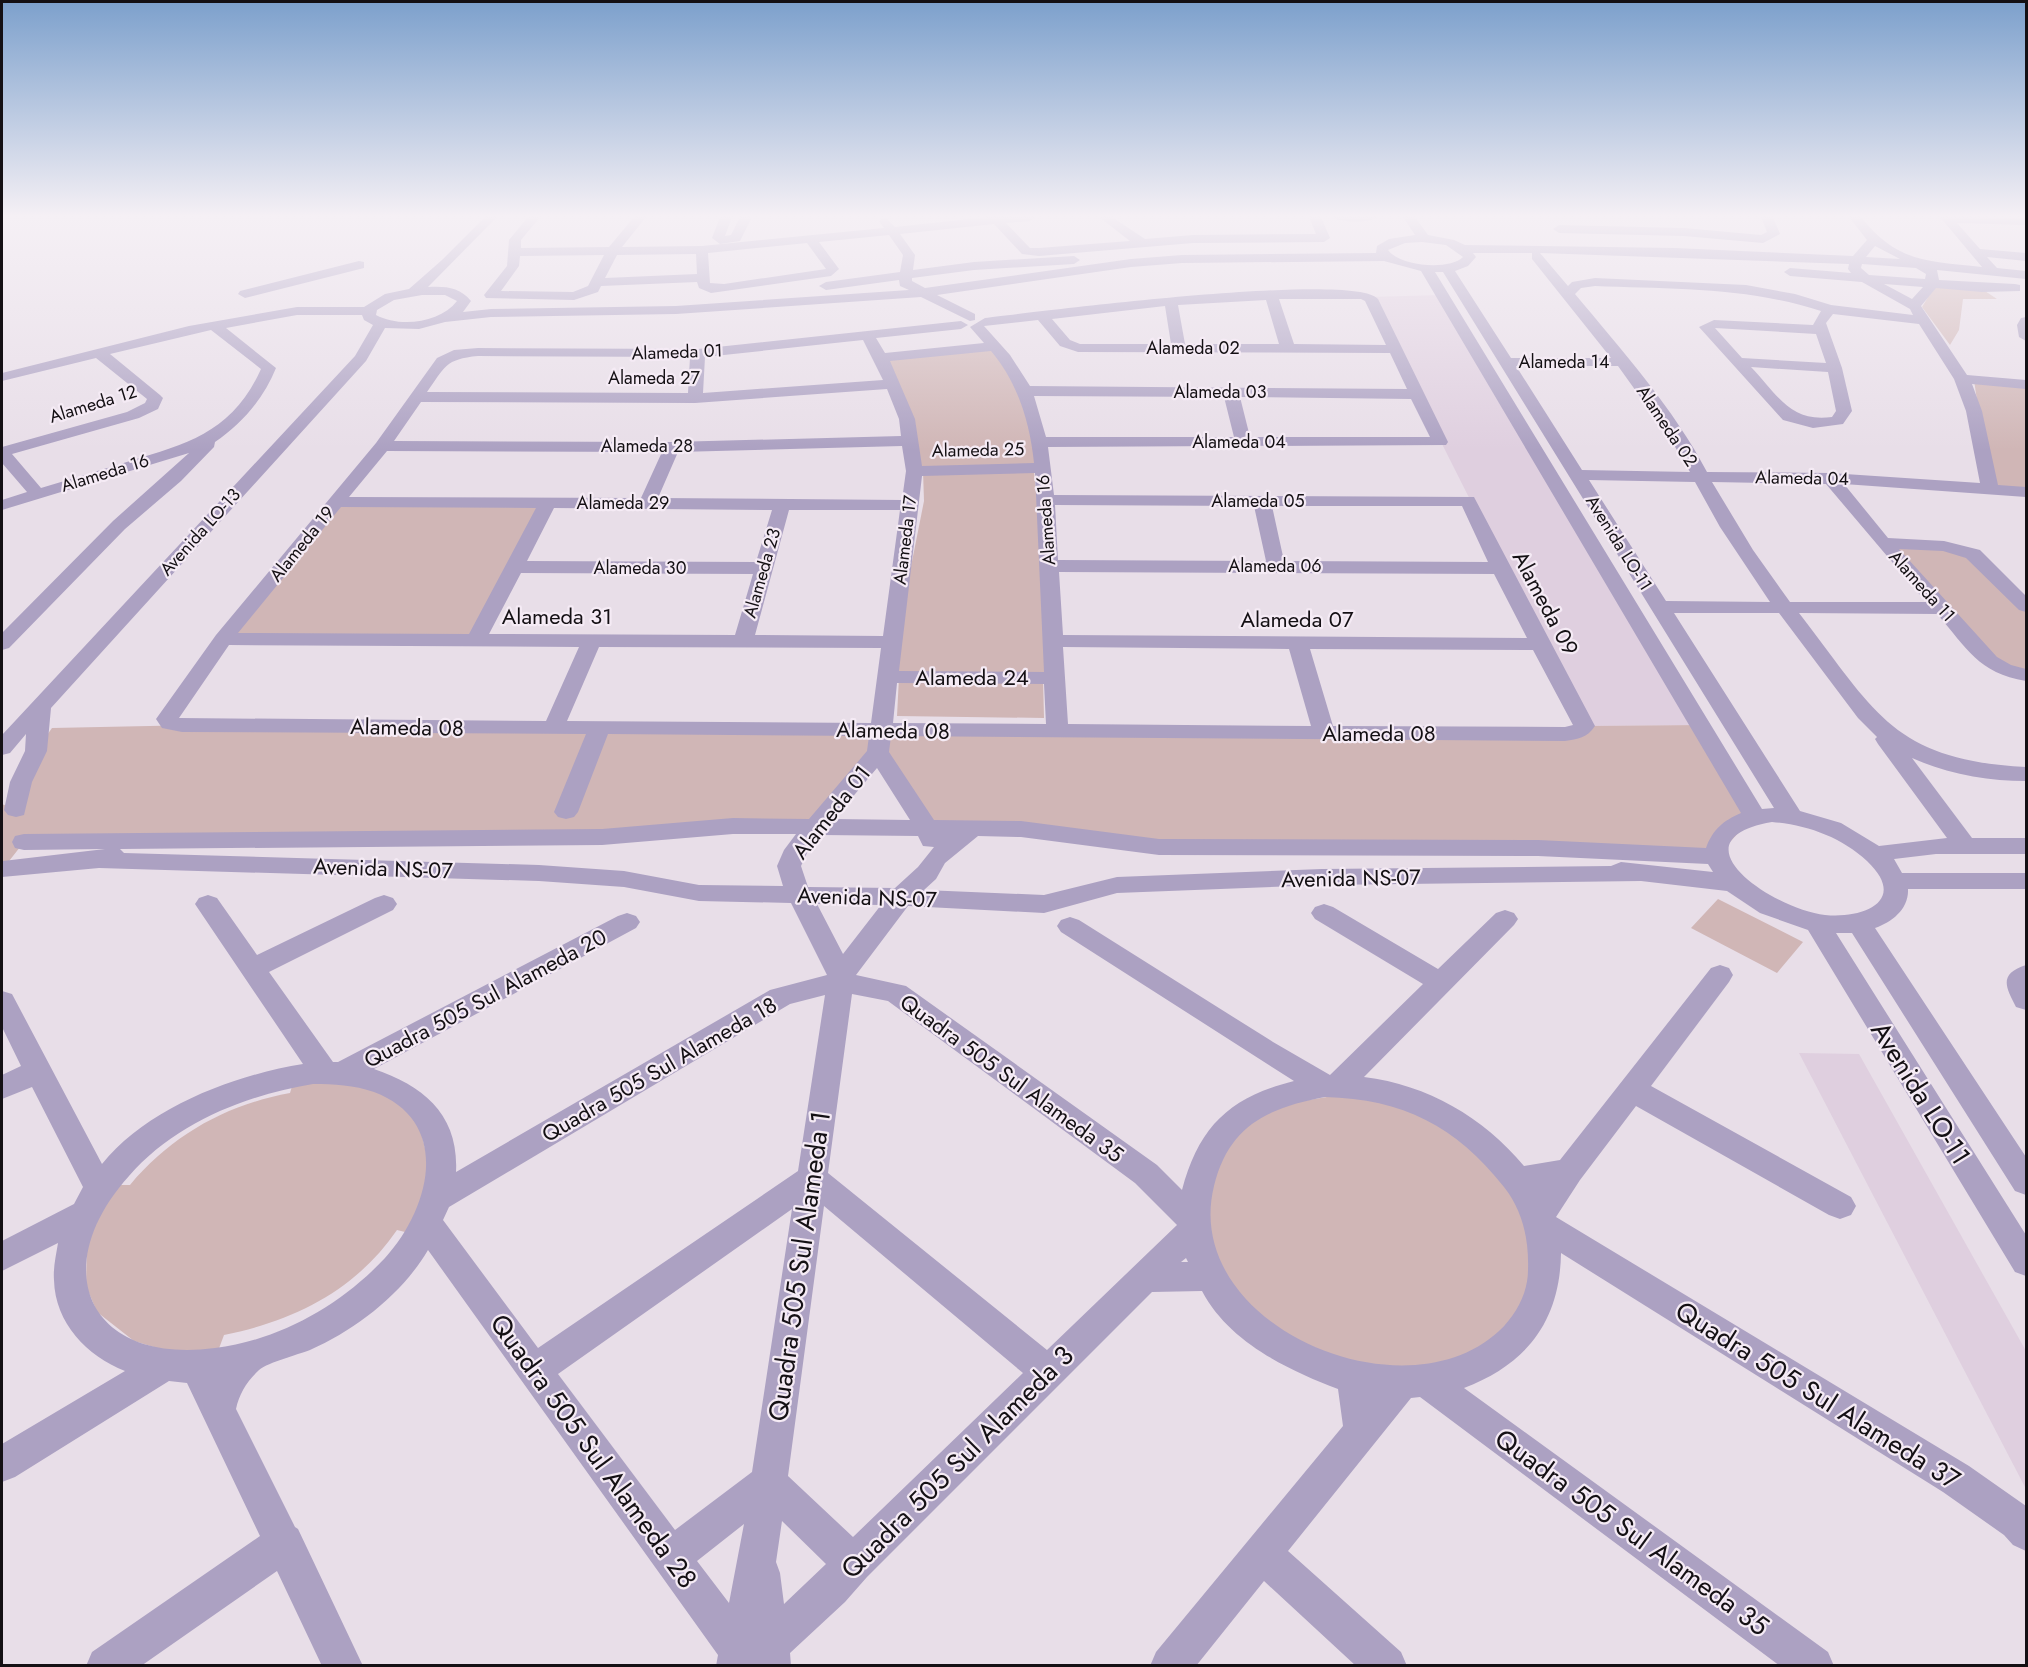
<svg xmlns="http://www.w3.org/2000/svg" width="2028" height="1667" font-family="Jost,sans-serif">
	<rect width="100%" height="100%" fill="#e8dee8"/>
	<path fill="#dfcfdf" d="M1444 295 1701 725 1584 726 1368 297Z
		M1799 1053 1859 1054 2026 1351V1489Z"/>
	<path fill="#d0b6b6" d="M1935 286 1982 289 1997 299H1963L1959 330 1950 345 1922 307Z
		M995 346 1014 372 1038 442 1034 472 1055 678 1043 679 1044 718 897 716 899 677H889L924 501 923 471 880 358Z
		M1974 380 2026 385V492L1990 489Z
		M336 502 548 503 476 640 223 639Z
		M1883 543 1956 548 1980 559 2026 606V675L1996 666Z
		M198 725 1578 732 1584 726 1701 725 1754 816 1717 856 1217 848 927 828 878 753 815 828 24 842 2 870V804L16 810 36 751 52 728Z
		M1718 899 1803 942 1777 973 1691 928Z
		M308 1081 363 1086 396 1101 419 1124 431 1172 409 1233 397 1230C356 1290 294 1321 224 1335L218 1351H167L134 1341 97 1312 86 1286 87 1238 116 1185H130C172 1135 226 1105 290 1093L293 1083Z
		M1370 1090 1472 1132 1538 1218 1524 1331 1427 1382 1269 1340 1210 1276 1195 1182 1247 1110Z"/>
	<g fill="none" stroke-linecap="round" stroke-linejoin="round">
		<path fill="#aca1c2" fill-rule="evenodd" d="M485 217H497L428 287C445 286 460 287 471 301L463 312 491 309 676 306 909 290 900 286 899 280 826 290 819 286 826 282 900 272 903 255 889 235 819 242 839 269 831 276 711 293 699 288 697 282 601 286 598 292 574 300 486 298 484 295 507 266 509 240 528 217H540L521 240V248L609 247 634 217H646L622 247 702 246 884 228 879 221 885 217 895 227 988 217H1036L1030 221 1006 223 1030 248H1039L1130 241 1099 217H1112L1145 239 1193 235 1316 234 1309 217H1321L1330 238 1324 242 1193 243 1039 256 1022 254 994 224 900 234 915 255 913 270 974 262 1074 256 1080 260 1074 264 974 270 912 278V281L925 288 1131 259 1182 255 1376 253 1377 246 1389 239 1415 235 1403 217H1415L1428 235 1454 240 1465 245 1675 248 1853 256 1867 240 1849 217H1861C1897 263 1928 261 1982 267L1940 217 2026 218V225L1957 223 1980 249 2026 253V261L1987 257 1997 268 2026 271V279L1937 270 1939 280 2015 284 2020 285V291L1982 292 1936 288 1921 306 1967 375 2026 380V389L1972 384 1982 411 1998 485 2026 487V497L1844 484 1888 538 1944 541 1980 550 2026 596V612L2019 610 1966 558 1943 551 1899 549 1997 657 2011 665 2026 669V681C1978 673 1967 648 1937 614L1799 613C1875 711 1892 760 2026 767V781C1988 781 1947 774 1912 758L1972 838H2026V854H1936L1894 859 1902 873H2026V889H1908C1909 909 1892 922 1875 928L2026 1157V1195L2015 1191 1852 933H1836L2026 1235V1276L2015 1272 1808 930 1760 913 1727 891 1641 881 1322 885 1117 893 1044 913 908 906 856 975 906 986 1157 1165 1182 1190C1199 1126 1230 1097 1294 1081L1061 932 1057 926 1061 920 1070 917 1079 920 1273 1042 1330 1075 1423 984 1315 919 1311 913 1315 907 1324 904 1333 907 1438 969 1496 913 1505 910 1514 913 1518 919 1514 925 1364 1077C1428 1085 1483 1117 1524 1166L1560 1160 1711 968 1720 965 1729 968 1733 975 1729 982 1651 1086 1851 1197 1856 1206 1851 1215 1840 1219 1829 1215 1636 1106 1580 1180 1556 1217 1969 1466 2026 1506V1551L2013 1545 2004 1535 1943 1492 1561 1253C1560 1321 1527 1364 1464 1388L1828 1652 1834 1666H1780L1420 1397 1411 1398 1288 1551 1401 1652 1407 1666H1356L1264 1581 1196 1666H1150L1156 1652 1343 1426 1338 1389C1286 1369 1229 1342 1202 1291L1152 1292 867 1577 845 1602 790 1653 791 1666H716L718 1655 428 1250C402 1294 357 1329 310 1350 297 1355 269 1362 259 1370 247 1381 239 1394 236 1409L295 1527 298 1529 363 1666H322L277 1571 141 1666H86L92 1652 260 1536 187 1383 169 1381 15 1477 2 1482V1444L125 1371C87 1356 55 1323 54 1280 53 1268 56 1255 58 1243L2 1271V1241L74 1204 83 1187 32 1087 2 1099V1075L21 1066 2 1027V991L12 994 102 1164C147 1108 234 1075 303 1064L199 910 195 904 199 898 208 895 217 898 257 955 375 898 384 895 393 898 397 904 393 910 269 972 333 1062H338L618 916 627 913 636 916 640 922 636 928 374 1069C424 1086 459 1115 456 1172L770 990 827 975 791 903 699 901 624 887 539 881 99 868 2 877 3 861 105 849 24 850 15 848 12 842 15 836 24 834 602 829 733 818 809 819 867 751 869 736 608 734 578 812 574 817 566 819 558 817 554 812 586 734 182 732 162 728 156 719 216 635 376 443 437 358 454 350 478 348 698 349 961 321 968 325 961 329 876 338 885 353 984 343 970 327 985 318C1037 312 1353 271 1378 299L1448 442 1446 445 1048 447 1054 495 1474 497 1595 726C1587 738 1578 739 1565 741L891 736 889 752 934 820 1021 821 1159 839 1538 840 1706 848C1713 829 1723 821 1741 813L1421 271 1384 261 1182 263 1131 267 937 295 975 314V320L970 321 921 297 676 314 491 317 445 322 419 329 385 328 366 361 51 708 47 751 32 782 24 815 16 817 8 815 4 810 10 782 25 751 26 734 10 753 2 755V735L355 356 373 325 364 320 362 315H297L226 328 276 368C264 398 242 424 215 442L214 447 181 481 125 529 9 648 2 650V633L113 521 189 453 2 510V500L27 492 2 463V447L127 412 145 403 147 399 96 358 2 381V373L189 326 297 307H364L385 294 409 289 442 260ZM1422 242 1446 245 1463 257C1449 271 1399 266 1388 250L1405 243ZM807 243 826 269 724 284 710 283 708 253ZM1875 246 1900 259 1866 257ZM1473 253H1532V259L1611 358H1511L1455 271 1468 266 1476 257ZM1540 253 1849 264 1848 269 1851 273 1790 268 1784 272 1790 276 1862 282 1910 309 1913 315 1831 305 1795 294 1746 285 1595 278 1572 282 1568 286ZM696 254 697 274 605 278 617 255ZM604 255 588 286 573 292 501 291 519 266 520 256ZM1862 264 1916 268 1926 274 1925 279 1869 275 1861 268ZM1435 272H1443L1774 808 1762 809ZM1884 284 1923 287 1912 299ZM1595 286C1671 289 1748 287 1821 311L1813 325 1714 320 1699 327 1783 420 1813 428 1843 424 1852 411 1842 368 1826 323 1833 314 1919 324 1954 379 1966 411 1980 483 1830 473 1707 472C1675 410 1620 348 1575 294L1581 288ZM422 295H445L457 301C440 323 400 328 376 315L377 310 394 300ZM1279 299H1361L1365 301 1386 345 1294 344ZM1266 300 1279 344H1185L1178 305ZM1165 306 1171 344H1080L1070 340 1052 319ZM1038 320 1060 346 1078 352 1390 353 1407 389 1030 386 1010 355 984 326ZM1715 328 1816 334 1826 363 1742 358ZM211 330 261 369C233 431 190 443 130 461 101 470 71 479 41 488L12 454 139 418 158 409 163 398 160 395 110 354ZM863 340 883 380 703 393 705 357ZM991 351C1018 383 1030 423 1034 463L922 466 915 419 890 361ZM478 356 690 357 688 393 427 392C445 367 445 359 478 356ZM1516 366H1618L1671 440 1690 472 1582 470ZM1751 367 1828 372 1836 411 1832 417C1790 423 1777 394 1751 367ZM887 389 899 419 901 436 672 442 394 441 421 402 695 403ZM1034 396 1224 397 1234 437H1046ZM1240 397 1411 399 1430 437H1250ZM902 446 906 471 902 500 658 498 678 452ZM387 451 662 452 641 498 349 497ZM1035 473 1044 672 899 671 922 476ZM1589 480 1695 482 1720 527 1770 602 1666 601ZM1712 482 1826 484 1926 602H1790L1753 550ZM1055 505 1254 506 1266 561 1058 560ZM1272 506H1462L1488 562 1284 561ZM341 507 536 508 469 634 238 633ZM554 508 772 510 756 562 527 561ZM789 510H900L883 636 755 635ZM1059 572 1494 574 1527 638 1063 635ZM521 573 753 574 735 635 489 634ZM1674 613H1779L1858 718 1877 737 1875 739 1878 744 1947 838 1879 846 1841 823 1800 811ZM229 645 579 647 546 721 179 718ZM599 647 881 648 871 723 567 721ZM1063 647 1289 649 1311 726 1068 724ZM1310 649 1533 650 1573 725 1565 727 1333 726ZM897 683 1044 684 1046 724 893 723ZM877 768 910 820 834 819ZM1772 822C1807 825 1841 837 1867 861 1909 901 1863 919 1825 915 1775 910 1669 840 1772 822ZM733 834H796L784 850 777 866 783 886 699 885 624 871 539 865 124 853 120 849 602 845ZM822 835 918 836 923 846 934 847 918 867 895 888 808 887 801 866 807 853ZM978 836 1021 837 1159 855 1538 856 1708 864 1713 872 1621 862 1611 866 1322 869 1117 877 1044 895 924 890 936 879 945 863ZM817 904 881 905 843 954ZM852 994 888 1001 1135 1183 1177 1225 1047 1350 828 1173ZM825 995 798 1171 538 1348 443 1220 449 1207 790 1004ZM313 1084C334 1084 354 1085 374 1092 453 1122 430 1209 385 1258 341 1305 280 1340 215 1348 88 1365 46 1268 129 1176 175 1123 246 1095 313 1084ZM1325 1097C1403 1099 1456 1126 1504 1187 1523 1211 1529 1240 1528 1270 1528 1293 1516 1315 1499 1331 1403 1420 1180 1324 1214 1186 1229 1125 1268 1108 1325 1097ZM824 1206 1023 1373 853 1537 788 1476ZM792 1209 752 1472 675 1530 558 1374ZM1186 1258 1188 1262H1181ZM782 1521 826 1564 784 1604 780 1573 776 1562ZM744 1524 729 1603 697 1561Z
			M720 217H732L725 236 731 235 740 217H752L740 241 720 244 712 238Z
			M1332 217H1378C1369 223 1341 223 1332 217Z
			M1761 217H1773L1780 234 1763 243 1684 236 1559 233 1553 229 1559 225 1684 228 1761 235 1767 232Z
			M359 261 364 262V268L245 298 238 294 240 291Z
			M2026 317V341L2019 337 2017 325 2021 318Z
			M2026 965V1010L2016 1007C2005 986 1999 974 2026 965Z"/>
	</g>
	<linearGradient id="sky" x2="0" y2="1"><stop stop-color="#7ca0cc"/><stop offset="0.48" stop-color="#f5f0f5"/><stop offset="1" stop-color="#f5f0f5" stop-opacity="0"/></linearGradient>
	<rect width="2028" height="450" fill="url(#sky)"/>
	<g text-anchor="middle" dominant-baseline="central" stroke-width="4.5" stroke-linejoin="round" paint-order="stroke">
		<g font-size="18" fill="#141014" stroke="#f5ebf5">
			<text x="1193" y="348">Alameda 02</text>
			<text transform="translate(677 352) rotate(-2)">Alameda 01</text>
			<text x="1564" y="362">Alameda 14</text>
			<text x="654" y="378">Alameda 27</text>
			<text x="1220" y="392">Alameda 03</text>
			<text transform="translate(93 404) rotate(-17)">Alameda 12</text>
			<text transform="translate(1667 426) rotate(56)">Alameda 02</text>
			<text x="1239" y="442">Alameda 04</text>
			<text x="647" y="446">Alameda 28</text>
			<text transform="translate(978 450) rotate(-1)">Alameda 25</text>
			<text transform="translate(105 473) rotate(-17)">Alameda 16</text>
			<text transform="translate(1802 478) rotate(1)">Alameda 04</text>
			<text x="1258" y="501">Alameda 05</text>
			<text x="623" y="503">Alameda 29</text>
			<text transform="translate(1046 520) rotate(-94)">Alameda 16</text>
			<text transform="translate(200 532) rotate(-48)">Avenida LO-13</text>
			<text transform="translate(905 540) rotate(-83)">Alameda 17</text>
			<text transform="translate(1619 543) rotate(58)">Avenida LO-11</text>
			<text transform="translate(302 544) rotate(-51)">Alameda 19</text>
			<text x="1275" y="566">Alameda 06</text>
			<text x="640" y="568">Alameda 30</text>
			<text transform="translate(762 573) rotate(-74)">Alameda 23</text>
			<text transform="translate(1922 586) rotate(48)">Alameda 11</text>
		</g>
		<g font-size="22" fill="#141014" stroke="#f5ebf5">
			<text transform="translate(1546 603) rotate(62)">Alameda 09</text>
			<text x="557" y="616">Alameda 31</text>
			<text x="1297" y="619">Alameda 07</text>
			<text x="972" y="677">Alameda 24</text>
			<text transform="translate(407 727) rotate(1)">Alameda 08</text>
			<text transform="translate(893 730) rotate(1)">Alameda 08</text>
			<text x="1379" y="733">Alameda 08</text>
			<text transform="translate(831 812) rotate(-52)">Alameda 01</text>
			<text transform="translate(383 868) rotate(2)">Avenida NS-07</text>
			<text transform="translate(1351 878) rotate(-1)">Avenida NS-07</text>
			<text transform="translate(867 897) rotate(2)">Avenida NS-07</text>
			<text transform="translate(485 998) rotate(-28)">Quadra 505 Sul Alameda 20</text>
			<text transform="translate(659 1069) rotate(-30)">Quadra 505 Sul Alameda 18</text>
			<text transform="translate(1012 1078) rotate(36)">Quadra 505 Sul Alameda 35</text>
		</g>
		<g font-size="27" fill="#141014" stroke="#f5ebf5">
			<text transform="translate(1921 1093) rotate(58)">Avenida LO-11</text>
			<text transform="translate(799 1266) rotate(-82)">Quadra 505 Sul Alameda 1</text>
			<text transform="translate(1818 1395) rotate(32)">Quadra 505 Sul Alameda 37</text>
			<text transform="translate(594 1451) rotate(54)">Quadra 505 Sul Alameda 28</text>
			<text transform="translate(957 1462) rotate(-45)">Quadra 505 Sul Alameda 3</text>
			<text transform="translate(1632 1532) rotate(36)">Quadra 505 Sul Alameda 35</text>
		</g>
	</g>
	<rect width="2028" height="1667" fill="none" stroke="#141014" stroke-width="6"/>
</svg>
